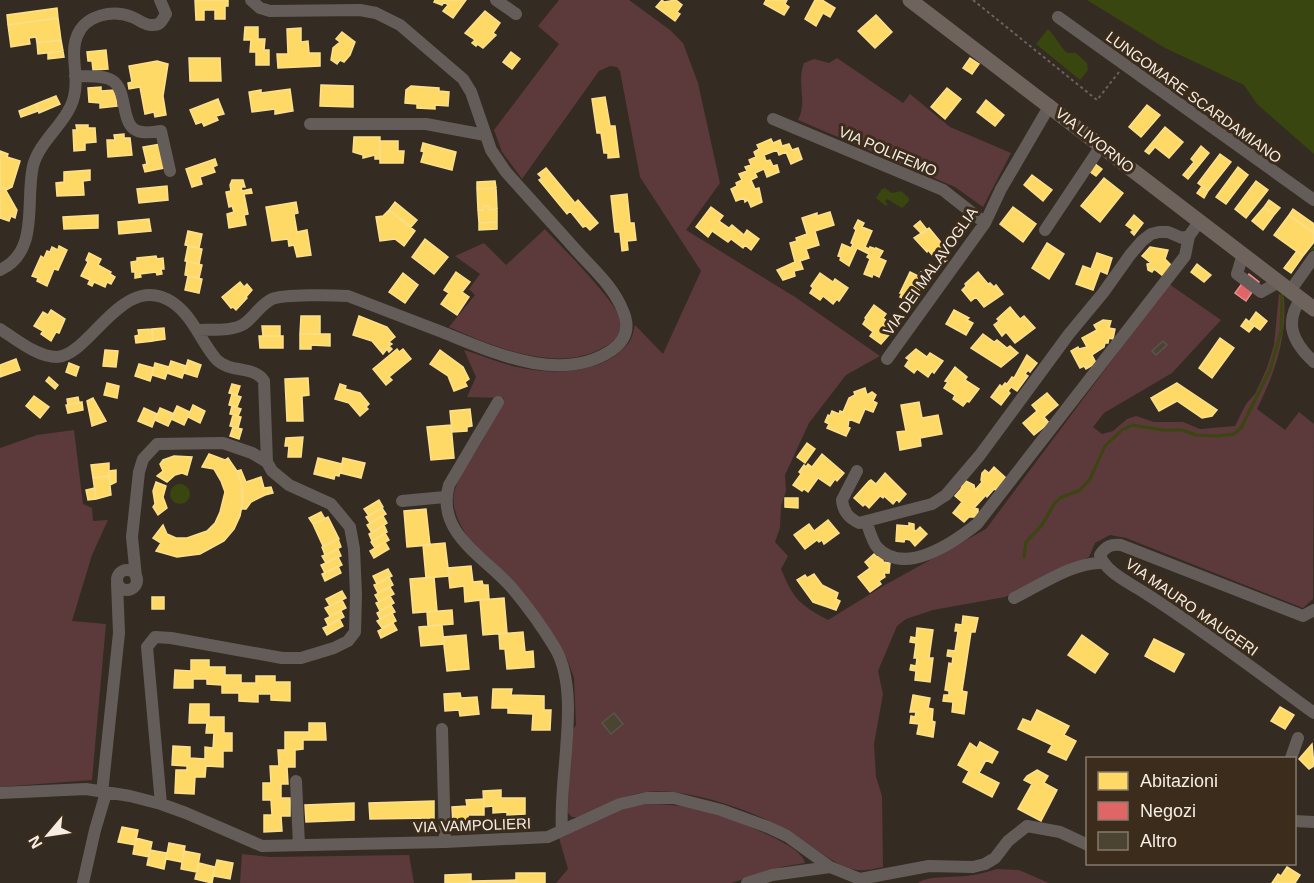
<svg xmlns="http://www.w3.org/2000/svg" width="1314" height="883" font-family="Helvetica,sans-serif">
	<rect width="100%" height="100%" fill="#342c23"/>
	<path fill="#5c393a" d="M559 0H629L670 30 683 43 698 83 720 183 686 230 795 297 880 356 846 375 809 423 785 475 786 491 781 506 780 528 775 542 788 556 781 569C794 600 799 604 828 620L885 585 986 529 1169 284 1221 320 1172 373 1104 413 1093 427 1102 434 1113 431 1127 419 1136 416 1154 422H1183L1200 429 1235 426 1246 404 1255 394 1267 368 1274 345 1279 294 1284 297C1287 339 1275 372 1257 409L1285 430 1299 412 1314 424 1313 599 1303 608 1126 538 1110 535 1095 543 1089 557 1005 597 933 610 906 619 897 626 878 671 883 694 874 744 876 777 882 796 883 867C874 869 862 872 852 869 833 865 804 839 785 829 751 810 685 787 646 792 622 795 599 808 577 817H572L568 813V808L571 732 576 725 574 678 567 659 556 640 469 539C439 494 458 483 481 443 489 429 497 413 504 398L467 397 476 377 464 350C481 355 499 363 517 367 552 375 600 375 626 346 632 341 633 332 635 325L663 354 701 271 640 177 620 71 617 67 610 66 599 71 522 179 502 152 494 130 559 44 538 26Z
		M837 58 903 103 910 94 950 127 1011 153 983 207 955 187 798 120C808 101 796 84 804 63L814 59 829 63Z
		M545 229C561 247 616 300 620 320 622 332 616 341 606 346 559 375 494 347 449 327L475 295 469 289 480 274 455 256 484 243 506 265Z
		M74 430 83 504 92 508 93 521 108 520 92 555 72 621 106 624 92 780 0 787V448L37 435Z
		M647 804C663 804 678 805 694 808 715 813 802 842 805 863L781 867 731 883H556L568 869 559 838 624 808Z
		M242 854 270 857 409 855 414 883H240Z
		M997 869 1019 870 1049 883H918C927 875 959 878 973 875 981 874 989 871 997 869Z"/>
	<path fill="#39460f" d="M1087 0H1314V154L1257 104 1244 85 1165 48Z
		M1048 29C1056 37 1059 45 1067 53H1076L1087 63 1088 70 1080 80 1036 44Z
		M885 188 892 193 901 191 909 198V201L902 208 887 199 885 202 888 204 886 206 876 198 882 189Z
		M170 494a10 10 0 1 1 20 0a10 10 0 1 1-20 0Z"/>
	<path fill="#ffd966" stroke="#fcdf8c" stroke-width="1.5" d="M195 0H228V6H225V19H215V10H204V20H196Z
		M435 0H466L453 18 443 11 448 5 444 2 442 5 434 2Z
		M662 0 664 2 676 0 682 5 677 12 680 14 675 21 656 7Z
		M766 0H787L785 4 789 7 784 15 764 4Z
		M815 0H822L835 8 830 17 823 13 816 26 805 19Z
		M57 8 58 18 8 25 7 15Z
		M485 11 500 23 493 33 496 35 483 48 477 44 476 46 472 43 475 40 465 33Z
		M876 15 892 32 875 48 858 31Z
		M58 18 61 40 37 43 36 37 29 38 30 44 11 47 8 25Z
		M245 27H258V39H265L264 50H269V65H256V52H250L251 40H244Z
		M301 28V42L308 41 309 53H320V66L278 68 277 54H288L287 29Z
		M342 32 355 42 350 55 344 62 340 60 337 64 331 60 333 48 340 42 336 39Z
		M61 40 63 51 38 54 37 43Z
		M106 50 108 69 93 70 92 61H88L87 52Z
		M63 51 64 57 48 59V53Z
		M511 52 520 59 512 69 503 62Z
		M189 58H220L221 81H190Z
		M970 58 979 64 972 74 963 68Z
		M157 61 168 64 163 96 166 115 155 117 154 112 145 114 140 87 129 89 128 83 132 82 129 66Z
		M321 85 353 86V107L320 106Z
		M411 86 439 88V91L449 92 448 106 435 105V109L417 108V104L405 103 406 90Z
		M101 87V91L115 90 117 106 100 108V103L89 102 88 88Z
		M947 88 961 99 945 119 931 107Z
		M290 89 293 111 275 114V109L252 112 249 92 261 90V93Z
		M56 96 60 104 39 113 36 104Z
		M605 97 610 126H615L619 157 608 158V153H604L601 133H597L592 99Z
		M218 99 224 114 216 116 218 120 204 126 202 122 196 124 190 110Z
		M986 100 1004 115 995 126 977 112Z
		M36 104 38 111 21 117 19 111Z
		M1147 105 1160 115 1141 137 1129 127Z
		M76 125H88V128H95L96 142 85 143V150L74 151 73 130H77Z
		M1165 127 1183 142 1169 158 1155 147 1149 154 1145 151Z
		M124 134V138H130L132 155 108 157 107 140H115L114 135Z
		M354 137H380V159H375V155L363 158V155L353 152Z
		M771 139 773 143 780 140 782 146 789 144 792 150 798 148 802 159 791 164 786 152 779 155 777 150 764 155 766 161 770 160 773 166 777 165 779 172 767 177 764 169 755 173 757 177 751 180 755 189 759 188 762 202 751 207 748 200 745 202 744 198 736 201 731 189 737 186 736 183 742 180 739 174 747 171 745 167 751 165 749 160 756 157 754 152 759 149 757 145Z
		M380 141H398V151H404L403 163H380Z
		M423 143 456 152 452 170 421 162 424 152 421 151Z
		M160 144 165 168 145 172 143 165 147 164 143 147Z
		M1201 146 1209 153 1188 179 1183 175 1194 162 1191 159Z
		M0 151 8 154 7 157 20 161 12 187 6 190 4 187 1 189 0 188Z
		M1220 154 1231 162 1208 191 1198 183Z
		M215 159 217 165 213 167 215 172 200 177 202 184 192 187 186 169Z
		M1094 163 1102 169 1096 176 1089 171Z
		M1238 167 1248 175 1226 204 1216 197Z
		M546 168 575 203 578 200 598 223 590 230 586 226 583 227 570 211 567 214 539 180 542 178 538 174Z
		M90 170V180L83 181 84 195 57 196 56 183 64 182V172Z
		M1032 175 1052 190 1043 201 1024 185Z
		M1104 178 1123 193 1100 222 1081 206Z
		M232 180H243L245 187H241L242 191 251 189 252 193 244 194 248 214 244 215 246 225 229 228 227 214 234 212 232 206 229 207 226 192 231 191 230 185Z
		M495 181 496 188 477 189V182Z
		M1256 181 1268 190 1246 218 1235 209Z
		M167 186 168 200 139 203 137 189Z
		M1202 186 1208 191 1204 198 1197 193Z
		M4 187 17 210 15 218 11 216 9 221 0 218V190Z
		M496 188 497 209 489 210V206H483V210H478L477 189Z
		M627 194 630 223H634L636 240 627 241 628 250 622 251 620 232H615L611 196Z
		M1269 200 1280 208 1274 215 1264 207Z
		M296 202 298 213 294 214 297 232 307 230 311 255 297 257 294 245 289 246 288 239 272 241 266 207Z
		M395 202 417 220 411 227 389 210Z
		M483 206H489V210L497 209V222L479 223 478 210H483Z
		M711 207 723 216 719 221 729 228 732 225 744 235 747 230 759 239 751 250 745 245 743 248 731 239 728 242 712 231 708 237 696 227Z
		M1013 207 1036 224 1023 242 1000 224Z
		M1264 207 1274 215 1263 230 1252 221Z
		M1293 209 1314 224V233L1289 215Z
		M389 210 415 231 404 246 395 239 380 241 376 217 383 216Z
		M830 212 834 225 815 231 819 245 806 249 809 258 800 261 803 269 794 271 795 276 783 280 777 270 795 262 790 243 797 241 796 238 807 234 802 218 817 213V216Z
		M98 215V228L64 229 63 217Z
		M1134 215 1143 223 1134 235 1131 232 1133 230 1126 225Z
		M1289 215 1314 233V242L1303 256 1274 235Z
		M149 219 151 231 119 234 118 222Z
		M858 220 864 223 862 227 872 231 865 247 869 249 870 247 876 249V248L883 251 879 258 886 261 879 277 873 274 872 277 864 274 870 259 867 257 869 254 857 248 849 266 840 260 841 257 838 256 842 244 851 248 853 244 851 243 856 230 854 228Z
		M920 221 927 230 922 234 914 226Z
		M497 222V229L479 230V223Z
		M929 228 948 251 943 256 940 252 934 257 928 250 927 252 914 238Z
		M188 231 202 234 199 248 185 245Z
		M425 239 448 257 434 274 412 257Z
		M1047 243 1064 254 1049 279 1032 268Z
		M59 246 67 250 58 270 54 269 47 286 37 281 38 278 32 276 41 256 44 258 47 251 50 252 52 247 58 250Z
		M188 246 202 249 199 264 185 261Z
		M1150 247 1168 250 1165 259 1172 266 1163 276 1154 269 1152 272 1148 270 1147 264 1151 263 1142 256Z
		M1297 251 1303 256 1291 273 1284 268Z
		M940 252 947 260 941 265 934 257Z
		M89 253 101 259 98 265 111 272 110 274 115 277 111 284 107 282 105 287 94 282 92 286 88 284 90 280 81 276 88 262 86 260Z
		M1097 253 1112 258 1107 274 1100 271 1093 290 1076 284 1083 266 1091 269Z
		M156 256 157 259 163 258 164 269H161L162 274 157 275 156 272 140 274 141 277 135 278V272H132L131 262 137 261V258Z
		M187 261 202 265 199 278 185 275Z
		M1197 264 1211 275 1204 282 1191 272Z
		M456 272 470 282 462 292 469 297 457 315 441 304 449 293 444 290Z
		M910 272 918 276 921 272 927 275 913 303 900 297 902 293H900Z
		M978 272 988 284 990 283 994 287 996 285 1003 294 984 307 976 297 971 301 962 290 966 286 965 284Z
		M403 273 418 285 405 303 389 292Z
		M820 273 833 282 835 279 848 288 839 301 837 299 833 304 823 296 820 300 810 293 813 288 811 286Z
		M188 276 202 279 199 293 185 290Z
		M240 282 244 287 247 284 252 290 246 297 247 298 236 310 233 307 231 308 222 297Z
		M874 305 886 314 883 318 896 327 881 344 870 336 873 332 863 324 866 319 865 318Z
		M1010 307 1020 319 1024 316 1035 328 1015 343 1006 332 1002 336 994 325 999 321 997 319Z
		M51 310 65 319 59 333 56 332 51 341 41 334 43 331 34 326 43 312 48 315Z
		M954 310 969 318 967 320 973 323 966 335 946 324Z
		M1256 312 1267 321 1260 330 1249 322Z
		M301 316H320V334H300Z
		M359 316 387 327 395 337 389 342 392 344 389 346 392 349 389 352 387 349 383 354 372 341 353 335Z
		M1246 319 1254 326 1249 332 1241 326Z
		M1103 320 1111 321 1109 328 1115 329 1113 339 1109 338 1108 343H1105L1104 347 1092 355 1096 363 1086 369 1084 366 1080 368 1071 351 1078 347 1079 349 1087 347 1082 338 1097 330 1094 325Z
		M262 326H280V336H263Z
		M164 328 165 339 153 341 152 329Z
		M152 329 153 341 136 343 135 336 139 335 138 330Z
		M300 334H330V346L311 345V349H300Z
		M983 334 994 342 997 340 1007 348 1010 346 1018 353 1001 367 971 348Z
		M259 336H283V348H260Z
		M1220 338 1234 348 1212 378 1199 368Z
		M397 349 399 352 403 349 411 359 389 377 392 380 386 385 373 369Z
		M916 349 927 357 930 353 943 361 934 373 932 371 928 377 917 369 914 373 905 366 909 360 906 358Z
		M105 350 118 351 116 367 103 366Z
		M440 350 463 367 469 379 465 382 467 386 454 391 448 376 430 364Z
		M1027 355 1037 363 1030 372 1028 370 1025 374 1028 376 1017 391 1011 387 1008 391 1010 393 1001 405 991 397 1000 385 1002 387 1005 383 1007 384 1012 377 1014 378Z
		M16 359 20 370 0 377V365Z
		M188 360 201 365 197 377 184 373Z
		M171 361 186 366 182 378 167 373Z
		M69 363 79 367 76 376 66 372Z
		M155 363 169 367 165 379 152 375Z
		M139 364 154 368 150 381 135 376Z
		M955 367 967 377 965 380 979 389 969 402 967 401 963 406 953 399 955 395 944 388 948 382 945 381Z
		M49 377 58 385 55 389 46 381Z
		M308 378 309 395 302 396 303 421H287L285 379Z
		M107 383 119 386 117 398 104 395Z
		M1177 383 1217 410 1212 416 1202 418 1177 401 1159 411 1151 398Z
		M232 384 240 386 237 395 229 393Z
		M340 384 346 386 345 389 360 393 369 404 366 407 368 409 360 416 349 403 335 399Z
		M865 388 867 395 872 392 876 395 873 401 877 403 873 412 865 409 859 423 849 419 848 427 850 428 846 436 827 428 829 424 825 422 828 415 830 416 832 411 839 414 840 411 843 412 849 398 855 395 854 392Z
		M1047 393 1058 405 1044 417 1049 423 1034 435 1023 423 1037 411 1032 405Z
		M232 394 241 397 237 407 229 405Z
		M34 396 49 407 40 418 26 406Z
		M78 397 79 402 68 405 67 399Z
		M93 398 106 421 92 426 87 401Z
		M82 402 83 410 68 413 66 405Z
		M919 402 922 418 938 415 942 434 920 438 921 446 900 450 897 432 906 431 901 405Z
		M193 405 205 411 200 423 188 417Z
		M177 406 190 412 184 425 171 419Z
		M232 406 241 409 238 416 230 414Z
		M144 408 157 414 152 427 138 421Z
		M160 408 174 414 168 426 155 420Z
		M470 409 472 426 467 427V431L452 432 450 411Z
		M233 415 241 417 238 428 230 426Z
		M451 425 454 458 431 460 427 427Z
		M233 427 242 429 239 439 230 436Z
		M303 437 301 457H288L289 446H285L286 438Z
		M807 443 815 449 805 463 797 457Z
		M209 454 225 460 228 458 237 471 242 486 243 500 240 516 234 529 224 541 200 554 177 557 156 551 161 543 153 538 163 525 167 534 176 538H187L207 531 215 523 220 512 225 492 221 481 214 469 202 467Z
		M822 454 844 473 837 481 835 479 830 486 818 478 808 492 804 489 802 491 793 485 801 474 799 472 804 465 806 467 808 464 812 467Z
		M174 456 192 457 187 475 182 473 175 475 167 482 157 476 163 471 160 464 163 460Z
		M318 458 342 464 339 476 335 475 334 479 314 474Z
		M343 458 365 463 361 478 340 473Z
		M109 463V476L93 478 91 465Z
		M994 467 1006 478 996 490 994 489 987 497 986 495 974 508 978 509V517H969L964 522 953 513 962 502 955 496 961 489 964 480 974 485 975 490 982 482 981 480 982 473 985 470 989 473Z
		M116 470V482L110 485 109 471Z
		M241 470 246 482 261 477 264 488 271 487 273 493 265 495 251 502 246 509H242V486L237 471Z
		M885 473 906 494 899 502 897 499 893 504 884 496 883 498 880 496 869 508 865 504 863 506 854 498 869 481 871 480 876 484Z
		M109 476 111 495 96 499 93 478Z
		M156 482 166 486 163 497 167 508 158 515 153 507 155 504 153 491Z
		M95 488 96 499 88 500 86 490Z
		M785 498H798V508L785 507Z
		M379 500 383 507 369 516 364 509Z
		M382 508 386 514 370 523 366 517Z
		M426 509 430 545 407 547 404 511Z
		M321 512 325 519 313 524 309 518Z
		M383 516 387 523 372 533 367 525Z
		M328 517 339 539 323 546 313 524Z
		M828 520 839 533 824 544 822 540 819 542 817 540 805 549 794 535 809 524 814 531Z
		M909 523 914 524V530L916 531 920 527 927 534 915 546 910 540 905 539 904 542 896 541 897 525 909 526Z
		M384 525 387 532 372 541 369 534Z
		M385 533 389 540 375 548 371 542Z
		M338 539 341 547 325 555 322 547Z
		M385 542 389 549 374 558 370 551Z
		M445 543 449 576 426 578 423 545Z
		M338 549 341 556 326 563 322 556Z
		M874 554 877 557 883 555V562L890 563 889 573H884L885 577 879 581 881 584 870 592 858 577 870 568 865 562Z
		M338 557 342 565 325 573 321 565Z
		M338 566 341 573 325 581 322 574Z
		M471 566 473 582 482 581 483 585H488L489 599 465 602 464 586 450 588 448 568Z
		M388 569 392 576 377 584 373 576Z
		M814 574 822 585 838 593 836 599 840 601 836 610 813 602 797 580 805 575 807 578Z
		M389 577 393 585 378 593 374 585Z
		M434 577 437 611 413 613 410 579Z
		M390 587 394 594 379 602 375 595Z
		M342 591 346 598 330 606 326 599Z
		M390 596 394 603 380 611 376 603Z
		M152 597H164V609H152Z
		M504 598 507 633 483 635 480 600Z
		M342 600 346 608 330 616 325 608Z
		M391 605 395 612 380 619 377 613Z
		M452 610 453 624 428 626 427 612Z
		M341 611 344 617 328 625 325 619Z
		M392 613 396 621 382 628 377 621Z
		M963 616 978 618 975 632H971L962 691 967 692 964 714 952 712 953 702 943 701 944 695H949V691L945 690 949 663 952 664 953 657 947 656 948 650 955 651 958 631H955L956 624 962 625Z
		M340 620 343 626 327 635 323 628Z
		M393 623 397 630 381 638 378 631Z
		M442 625 444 644 421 646 419 627Z
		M917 628 933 630 929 658H933L930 682 915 680 916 671 910 670 911 665 916 666 917 658H914L916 643 910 642 911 637 916 638Z
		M523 632 525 652 533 651 534 667 507 669 505 649H500L499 634Z
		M466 635 469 669 447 671 443 637Z
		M1082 635 1108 654 1095 673 1068 655Z
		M1154 639 1184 654 1174 672 1145 656Z
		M191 660H209V667H225V675H241V683H256V676H275V682H290V701L271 700V694H258V702L239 701V693H222V685L207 684V679H193V688H174L175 670 191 671Z
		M493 689H512L511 695 544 696V710H551L550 730H532L533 714 508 713V708H492Z
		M460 693 461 698 477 697 479 714 460 716 459 710 445 711 444 694Z
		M913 695 930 698 928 708 933 709 932 721 935 722 933 737 917 734 919 724 910 723 911 716 915 717 916 712H910Z
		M190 704H209V717H224V733H232V751H223V767L206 766 205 777H195L194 794 175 793 176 770H187V766L172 765 173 746 190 747V758L205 759V747L213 748 214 733H206L207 723H189Z
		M1280 707 1294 715 1285 729 1271 721Z
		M1037 710 1069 726 1064 735 1076 741 1066 760 1048 752 1052 745 1018 729 1023 719 1031 722Z
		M309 723H325L326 740H303V749L295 750V767H287L288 784H281V798H290V816H281L282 831 264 832V815H272L271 800H263V783H271L270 766H279L278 750H285V732H309Z
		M980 742 998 752 992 763 986 760 979 773 999 783 992 797 963 782 969 771 958 765 970 743 977 748Z
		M1312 744 1314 766 1309 769 1299 759Z
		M1037 770 1048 776 1044 783 1057 790 1041 821 1018 809 1032 784 1024 780 1027 776Z
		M501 790V798H525V814L507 815V812L493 813V806L484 807 483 791Z
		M484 799V815H468V825H453L452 807 467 806 466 800Z
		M434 801V818L370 819 369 803Z
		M354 803V820L306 822 305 805Z
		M122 827 138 830 135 845 118 842Z
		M136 838 152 842 149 857 133 854Z
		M169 843 185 846 182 862 166 859Z
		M150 850 167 853 164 869 147 865Z
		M184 851 200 854 197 872 181 869Z
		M217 860 233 863 230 879 213 876Z
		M199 863 215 867 212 883 195 879Z
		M1287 867 1300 875 1295 883H1272L1278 874 1281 876Z
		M516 873H545V883H516Z
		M471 874V883H445V875Z
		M516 880V883H471V881Z"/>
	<path fill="#e06666" stroke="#e78e8c" stroke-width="1.5" d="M1249 274 1259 282 1246 301 1235 293Z"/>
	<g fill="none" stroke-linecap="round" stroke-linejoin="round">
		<path stroke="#39460f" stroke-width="3" d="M1312 250 1314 248
			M1024 557 1026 542 1042 525 1054 504 1060 498 1080 490 1090 479 1105 446 1122 430 1132 425 1163 430H1182L1196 435 1217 436 1234 434 1241 428 1270 370 1281 332 1282 295"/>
	</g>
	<path fill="#4b4433" stroke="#5a554d" stroke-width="1.5" d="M1163 341 1167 345 1156 355 1152 351Z
		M614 713 623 724 611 734 602 723Z"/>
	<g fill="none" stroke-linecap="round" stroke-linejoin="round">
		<path stroke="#6a625d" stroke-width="2" stroke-dasharray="3 3" stroke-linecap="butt" d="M973 0 1097 100 1119 72"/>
		<path stroke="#645c58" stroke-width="12" d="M496 0 516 14
			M1058 17 1314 200
			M75 76C86 77 103 74 113 81 129 92 119 130 142 132 148 133 155 132 161 131L170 171
			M773 119 943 190 985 223
			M310 124H426L485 135
			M1045 230 1101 146
			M1243 254 1237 274 1261 292 1279 282
			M0 270C40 252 25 201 33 166 40 138 72 120 75 91 78 73 70 53 77 36 85 15 113 9 132 17 140 20 145 26 153 25 161 25 162 20 166 14L160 0
			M1290 291 1314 257
			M1301 299C1283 323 1294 344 1314 362
			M0 329C16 339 37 357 57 357 90 356 123 270 172 302 193 316 200 340 216 359 230 374 254 365 264 381L267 462
			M197 330C211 329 231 332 244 324 254 317 261 304 272 299 285 294 333 295 348 296 379 308 410 320 442 332 492 352 561 385 612 350 626 340 630 327 623 311 614 287 593 269 576 250 553 224 529 198 506 172L491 150 471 92 463 79 400 25 376 13 360 10 270 11 260 8 251 0
			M887 359 985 223 1001 189 1050 105
			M498 402 449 485C435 533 485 557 512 588 527 606 543 628 555 648 582 693 558 777 562 830
			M857 471 842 500C843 512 849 518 859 523L932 504 946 495 980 455 1069 334 1103 293 1130 255 1142 241 1151 234 1159 232H1168L1182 238 1189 236
			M402 501 445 497
			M866 521C869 529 872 541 877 547 904 577 953 543 977 524L1185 256 1189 236 1199 222
			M117 580a10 10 0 1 1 20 0a10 10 0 1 1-20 0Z
			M136 577 132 537 139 472 143 459 157 444 223 443 252 453 267 462 272 471 289 485 331 504 350 527 354 549 356 594 355 632 348 641 334 648 301 658H282L171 638 155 637 147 647 161 804
			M1014 598C1039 586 1075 561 1103 563
			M1314 610 1303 616 1121 545C1111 544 1106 546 1100 555 1105 572 1130 583 1145 593 1203 630 1258 672 1314 713
			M442 729 445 842
			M1291 758 1298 738
			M296 781 299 845
			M0 793 86 789 130 796 161 804 186 813 262 846 445 842 548 837 620 804 646 798H674L721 810 768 827 787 836 830 867 860 879 929 866 973 867 985 864 995 858 1008 841 1027 826 1060 832 1088 845
			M102 793 119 633 117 583
			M1294 821 1314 822
			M83 883 95 830 106 793
			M747 883 772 875 830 867"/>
		<path stroke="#6f635e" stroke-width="15" d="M910 0 1314 309"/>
	</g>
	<g text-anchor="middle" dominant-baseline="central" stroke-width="6" stroke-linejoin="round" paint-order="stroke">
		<g font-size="15" fill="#f6ede3" stroke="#3b2c1c">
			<text transform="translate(1194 97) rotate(36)">LUNGOMARE SCARDAMIANO</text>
			<text transform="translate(1095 140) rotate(38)">VIA LIVORNO</text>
			<text transform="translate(888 151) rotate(23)">VIA POLIFEMO</text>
			<text transform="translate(930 271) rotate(-55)">VIA DEI MALAVOGLIA</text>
			<text transform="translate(1192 607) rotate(35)">VIA MAURO MAUGERI</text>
			<text transform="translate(472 825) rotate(-2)">VIA VAMPOLIERI</text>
		</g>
	</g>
	<rect x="1086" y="757" width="210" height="108" fill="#3b2c1c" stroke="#86796c" stroke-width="1.5"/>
	<rect x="1098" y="772" width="30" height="18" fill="#ffd966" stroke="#86796c" stroke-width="1.5"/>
	<text x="1140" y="787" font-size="18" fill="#f6ede3">Abitazioni</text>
	<rect x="1098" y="802" width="30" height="18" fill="#e06666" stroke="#86796c" stroke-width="1.5"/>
	<text x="1140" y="817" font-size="18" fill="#f6ede3">Negozi</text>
	<rect x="1098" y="832" width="30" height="18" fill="#4b4433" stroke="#86796c" stroke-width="1.5"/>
	<text x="1140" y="847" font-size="18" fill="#f6ede3">Altro</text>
	<g transform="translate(48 835) rotate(241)" stroke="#3b2c1c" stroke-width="4.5" paint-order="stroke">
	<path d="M0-4.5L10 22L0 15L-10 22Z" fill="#f6ede3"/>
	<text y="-9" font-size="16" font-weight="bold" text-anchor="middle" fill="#f6ede3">N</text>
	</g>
</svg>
